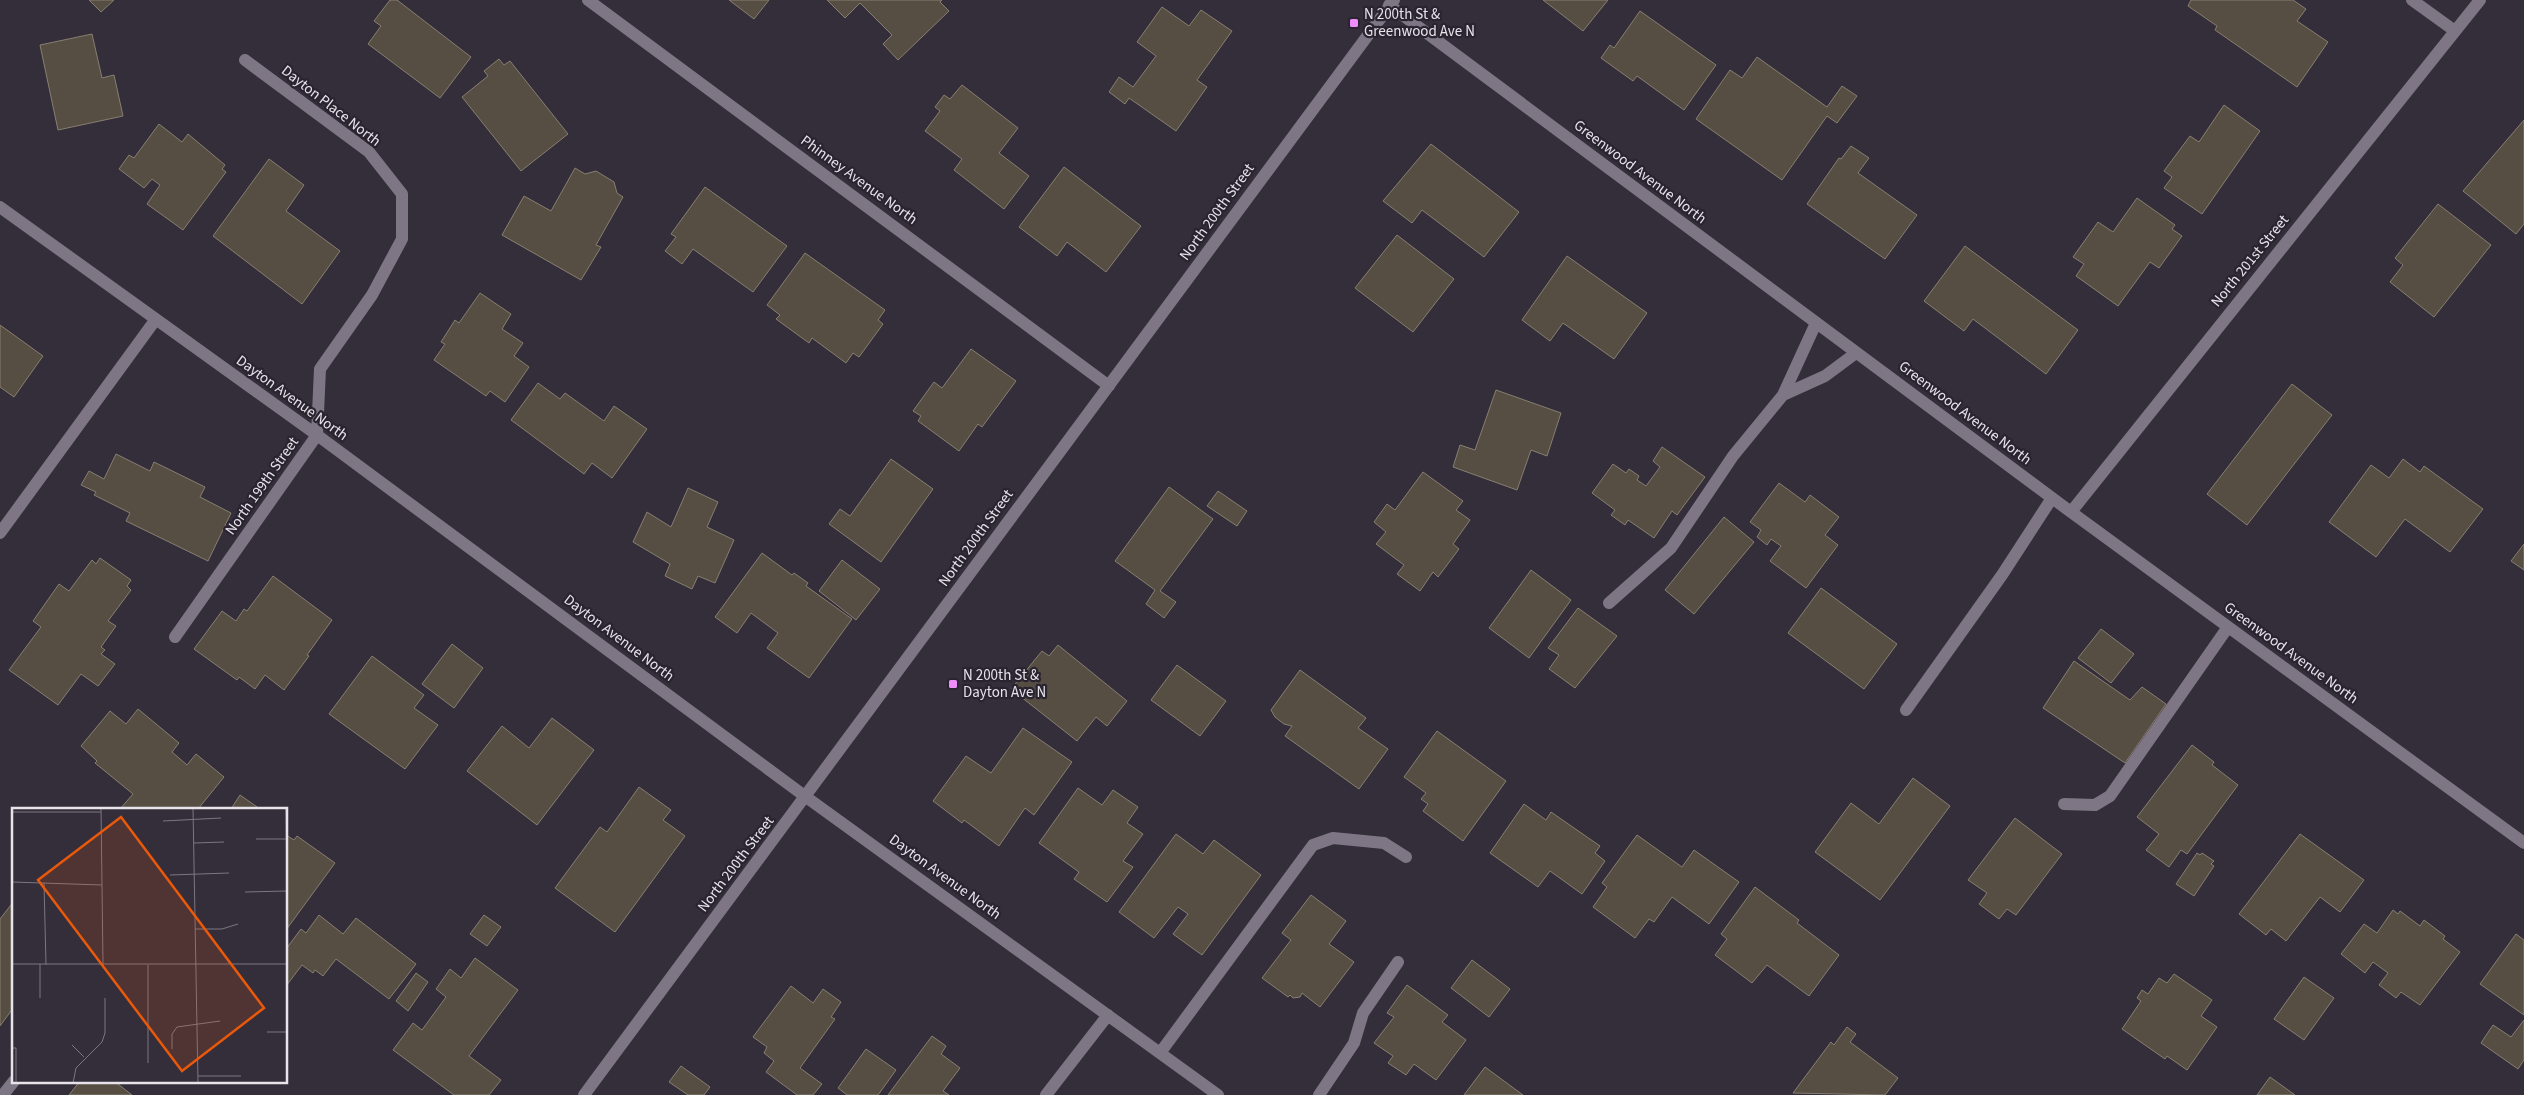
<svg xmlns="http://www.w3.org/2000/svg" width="2524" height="1095" font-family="'Source Sans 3',sans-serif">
	<rect width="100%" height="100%" fill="#342e3a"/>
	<path fill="#564e42" stroke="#877f71" d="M89 0H114L101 12Z
		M390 0H397L471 57 440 98 368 44 381 26 374 21Z
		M729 0H769L754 19Z
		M827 0H942L940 2 949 11 898 60 883 44 892 35 860 3 845 18Z
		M1543 0H1608L1583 31Z
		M2191 0H2293L2306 9 2297 21 2328 42 2297 87 2215 30 2217 26 2188 6Z
		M1162 7 1189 26 1201 10 1232 31 1197 80 1207 87 1176 131 1129 98 1125 104 1109 92 1119 77 1133 87 1156 56 1137 42Z
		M1640 11 1716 65 1684 110 1637 76 1633 81 1601 58 1610 45 1614 48Z
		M92 34 102 78 114 75 123 116 58 130 40 45Z
		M1757 57 1827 107 1842 86 1857 96 1837 123 1827 116 1782 180 1696 119 1730 70 1742 78Z
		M499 59 504 65 510 61 568 134 521 171 462 97 488 76 484 71Z
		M962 85 1018 128 999 153 1029 176 1004 209 954 170 962 159 925 131 940 111 935 107 944 95 950 99Z
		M2224 105 2260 131 2202 214 2164 188 2172 177 2164 171 2190 136 2199 142Z
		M2524 120V224L2516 234 2463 191Z
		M159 124 182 142 188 134 225 165 222 169 226 172 183 230 147 204 160 185 152 179 144 188 119 169 129 155 134 158Z
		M1431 144 1519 212 1484 257 1422 210 1412 223 1383 201Z
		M1851 146 1869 158 1858 173 1917 215 1885 259 1807 204 1839 158 1841 159Z
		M269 159 304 185 286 211 340 251 302 304 213 236Z
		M1064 167 1141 226 1106 272 1067 242 1057 256 1019 227Z
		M575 168 585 174 596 171 614 182 617 193 623 197 596 245 601 247 581 280 502 235 524 196 551 211Z
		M705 187 787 246 753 292 693 249 682 264 665 251 676 237 671 234Z
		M2137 198 2175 225 2172 229 2182 236 2159 268 2150 262 2118 306 2076 276 2084 264 2073 257 2098 222 2113 232Z
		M2438 204 2491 245 2434 317 2390 282 2403 265 2395 258Z
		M1397 235 1454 279 1413 332 1355 288Z
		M1965 246 2078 330 2046 374 1973 319 1964 331 1924 301Z
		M805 253 885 310 878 320 883 324 859 357 853 353 846 363 812 338 809 343 776 319 780 315 767 305Z
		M1567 256 1647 313 1614 359 1563 323 1550 341 1522 320Z
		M480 293 511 314 502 329 523 343 514 356 529 367 505 402 490 391 486 396 434 360 445 344 441 342 455 320 459 323Z
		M0 325 43 356 14 397 0 387Z
		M971 349 1016 381 982 427 978 424 959 451 918 421 921 416 913 411 934 382 942 388Z
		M538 383 560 399 565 393 604 421 614 406 647 429 612 478 592 463 584 474 511 420Z
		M2292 384 2332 415 2247 525 2207 494Z
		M1496 390 1561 413 1547 456 1531 450 1517 490 1453 467 1460 445 1475 450Z
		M1662 447 1705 477 1677 515 1672 511 1654 538 1628 520 1625 525 1611 515 1615 510 1592 493 1613 464 1626 473 1629 469 1639 476 1637 480 1646 486 1660 467 1653 461Z
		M116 454 150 471 154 462 205 487 200 497 231 513 208 561 126 521 130 513 94 495 96 492 81 485 89 471 104 479Z
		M891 459 933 489 881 562 829 524 840 509 850 516Z
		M2403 459 2420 472 2424 466 2483 509 2450 552 2405 519 2376 557 2329 522 2371 465 2389 478Z
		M1423 472 1463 501 1456 510 1470 520 1453 544 1459 549 1438 577 1433 572 1420 591 1397 574 1404 565 1376 544 1386 532 1374 522 1387 504 1395 510Z
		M1779 483 1805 502 1810 495 1839 517 1825 535 1838 545 1806 588 1770 561 1781 546 1771 539 1767 545 1757 537 1761 530 1750 522Z
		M1169 487 1213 519 1160 591 1176 602 1164 618 1146 604 1155 590 1115 561Z
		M688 488 718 502 707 527 734 540 715 583 698 576 692 589 665 576 670 564 633 542 647 512 671 527Z
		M1218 491 1247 511 1237 526 1207 506Z
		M1724 517 1754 542 1694 614 1665 590Z
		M2524 544V570L2511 561Z
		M762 553 792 575 794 573 808 583 806 586 852 619 809 678 767 648 778 633 751 613 737 633 715 617Z
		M100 558 131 580 127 586 131 590 108 621 116 626 101 647 105 650 101 654 115 664 98 686 81 674 58 705 9 670 41 627 33 621 59 584 69 591 92 560 96 564Z
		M842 560 880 589 856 620 819 591Z
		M1531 570 1571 600 1529 658 1489 628Z
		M273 576 332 620 307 655 309 656 284 690 265 675 255 689 239 677 237 680 194 649 222 611 236 621 244 609 247 611Z
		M1821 588 1897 644 1864 689 1788 633Z
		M1578 608 1617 636 1575 688 1549 669 1559 655 1548 648Z
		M2101 629 2134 654 2111 683 2078 658Z
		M452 644 483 668 454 708 422 684Z
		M1058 645 1127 701 1107 726 1096 717 1077 741 1011 689 1042 651 1049 656Z
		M372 656 424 695 414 708 438 725 405 769 329 714Z
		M2074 661 2130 700 2142 687 2166 704 2125 763 2043 708Z
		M1177 665 1226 701 1200 736 1151 700Z
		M1300 670 1366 718 1358 728 1388 749 1359 789 1285 736 1292 726 1284 724 1275 717 1271 710Z
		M138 709 179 743 172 752 187 765 196 754 224 777 198 809H153L151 807 149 809H120L133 794 95 763 97 761 81 746 110 711 126 724Z
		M552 718 594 750 537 825 467 771 502 726 529 748Z
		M1023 728 1072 762 1034 815 1025 808 999 846 964 820 962 823 933 801 966 756 991 773Z
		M1437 731 1506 781 1463 841 1423 811 1428 804 1421 799 1426 793 1404 777Z
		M2192 745 2214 762 2212 765 2238 785 2187 854 2181 850 2169 867 2146 850 2159 834 2137 817Z
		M1913 778 1950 806 1880 900 1815 852 1851 803 1879 824Z
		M639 787 671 810 663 820 685 836 615 932 555 888 600 827 607 832Z
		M1078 788 1102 805 1113 790 1138 807 1127 823 1143 834 1123 861 1133 867 1107 902 1074 879 1079 872 1039 843Z
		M240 795 260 809H231Z
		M1524 804 1546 820 1551 812 1600 846 1595 853 1605 861 1582 894 1550 871 1538 887 1490 853Z
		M2015 818 2062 854 2016 915 2007 909 1999 919 1979 904 1987 893 1968 880Z
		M1176 834 1203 854 1214 840 1261 875 1202 955 1173 934 1188 914 1178 907 1154 938 1119 912Z
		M2300 834 2364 880 2340 912 2320 897 2286 941 2271 929 2266 935 2239 914Z
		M286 835 294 840 297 836 335 863 286 930Z
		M1637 835 1682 867 1694 850 1739 882 1709 924 1672 897 1654 922 1649 919 1635 938 1593 907 1607 887 1602 883Z
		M2197 853 2200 855 2202 853 2214 861 2211 864 2214 866 2194 896 2176 884Z
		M1755 887 1799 920 1797 923 1839 955 1809 996 1767 965 1752 983 1715 955 1727 939 1721 934Z
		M1311 895 1346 921 1329 944 1354 962 1320 1007 1302 993 1300 997 1293 998 1290 995 1288 997 1262 978 1291 940 1282 933Z
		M14 901V1007L0 1026V919Z
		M2393 910 2398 914 2400 911 2420 926 2424 920 2445 936 2443 939 2460 952 2420 1005 2401 992 2396 998 2379 985 2388 973 2373 962 2365 973 2341 954 2364 924 2377 933Z
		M319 915 343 934 356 918 416 964 389 999 336 959 323 976 315 970 313 973 302 965 286 986V949L301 929 306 933Z
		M484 915 501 927 487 946 470 934Z
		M2516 934 2524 940V1015L2480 984Z
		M475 958 518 990 469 1056 501 1080 489 1095H454L393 1050 413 1023 422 1030 446 997 436 989 450 969 461 978Z
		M1472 960 1510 989 1489 1017 1451 988Z
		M416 973 428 982 408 1011 396 1001Z
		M2174 974 2212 1000 2201 1016 2217 1027 2187 1070 2167 1056 2165 1059 2122 1029 2141 1001 2137 998 2142 990 2148 994 2159 978 2167 983Z
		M2304 977 2334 998 2304 1040 2274 1019Z
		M1407 985 1448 1015 1442 1022 1466 1040 1436 1080 1414 1064 1406 1075 1388 1063 1393 1056 1374 1043 1394 1017 1387 1013Z
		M791 986 813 1003 823 989 841 1002 831 1017 835 1019 800 1068 822 1084 813 1095H797L766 1072 774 1061 764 1053 767 1047 753 1037Z
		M2524 1020V1060L2518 1069 2481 1043 2493 1025 2511 1037Z
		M1847 1027 1856 1034 1850 1042 1898 1078 1885 1095 1793 1093 1831 1042 1834 1045Z
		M932 1036 946 1046 941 1054 960 1068 943 1091 949 1095H888Z
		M866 1049 896 1070 878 1095H847L838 1088Z
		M681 1066 710 1087 704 1095H688L669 1082Z
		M1485 1067 1523 1095H1464Z
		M2270 1077 2295 1095H2257Z
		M80 1081H114L132 1095H69Z"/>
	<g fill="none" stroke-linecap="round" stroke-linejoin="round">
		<path stroke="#7e7684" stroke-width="12" d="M588 0 1109 386
			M2412 0 2455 31
			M1389 5 2071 512 2524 843
			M0 207 317 435 806 797 1218 1095
			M1783 395 1825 376 1856 353
			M2071 512 2480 0
			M0 533 156 319
			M1609 603 1671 548 1733 456 1783 395 1816 323
			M175 637 317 435 320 369 372 295 402 239V194L369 152 245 60
			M1906 710 2002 575 2052 498
			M2064 804 2095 805 2110 796 2228 627
			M1160 1053 1313 845 1333 838 1384 843 1406 857
			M3 1095 14 1081
			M584 1095 1394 0
			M1046 1095 1108 1015
			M1319 1095 1354 1043 1363 1013 1398 962"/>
	</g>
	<g fill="#ed8cfa" stroke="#2a2430" stroke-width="2">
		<rect x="1349" y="18" width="10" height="10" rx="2.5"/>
		<rect x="948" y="679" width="10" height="10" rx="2.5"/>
	</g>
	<g text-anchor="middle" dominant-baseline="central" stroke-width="4.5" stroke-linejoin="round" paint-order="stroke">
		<g font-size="15" fill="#e7e3eb" stroke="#2a2430" text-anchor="start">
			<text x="1364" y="14">N 200th St &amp;<tspan x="1364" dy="17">Greenwood Ave N</tspan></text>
			<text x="963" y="675">N 200th St &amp;<tspan x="963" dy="17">Dayton Ave N</tspan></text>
		</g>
		<g font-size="15" fill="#e7e3eb" stroke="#2a2430">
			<text transform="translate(331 106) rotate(38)">Dayton Place North</text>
			<text transform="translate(1640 172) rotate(37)">Greenwood Avenue North</text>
			<text transform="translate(859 180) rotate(36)">Phinney Avenue North</text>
			<text transform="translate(1217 212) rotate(-54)">North 200th Street</text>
			<text transform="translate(2250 261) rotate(-51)">North 201st Street</text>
			<text transform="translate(292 398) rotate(36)">Dayton Avenue North</text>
			<text transform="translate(1965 413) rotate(37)">Greenwood Avenue North</text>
			<text transform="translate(262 486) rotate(-55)">North 199th Street</text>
			<text transform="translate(976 538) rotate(-54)">North 200th Street</text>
			<text transform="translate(619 638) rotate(37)">Dayton Avenue North</text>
			<text transform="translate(2291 653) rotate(36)">Greenwood Avenue North</text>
			<text transform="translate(736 864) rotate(-53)">North 200th Street</text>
			<text transform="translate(945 877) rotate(36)">Dayton Avenue North</text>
		</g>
	</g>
	<g transform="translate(12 808)">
		<rect width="275" height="275" fill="#342e3a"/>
		<path fill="none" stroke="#7c7681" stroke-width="1" d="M89 0 91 157M181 0 186 275M274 0 275 81M0 4H89M151 13 209 10M244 31H274M182 35 212 34M158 67 217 65M0 74 90 77M32 75 34 157M233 84 275 83M183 121H210L226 116M0 156H275M28 156V190M136 157V255M255 224H275M60 237 72 249M0 240H4V275M160 241V226L165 219 208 213M186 268H229M61 275 64 260 90 234 93 225V190"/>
		<path fill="#e8590c" fill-opacity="0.15" stroke="#e8590c" stroke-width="2.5" d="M109 9 252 200 170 263 26 72Z"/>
		<rect width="275" height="275" fill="none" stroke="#e7e3eb" stroke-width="2.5"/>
	</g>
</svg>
